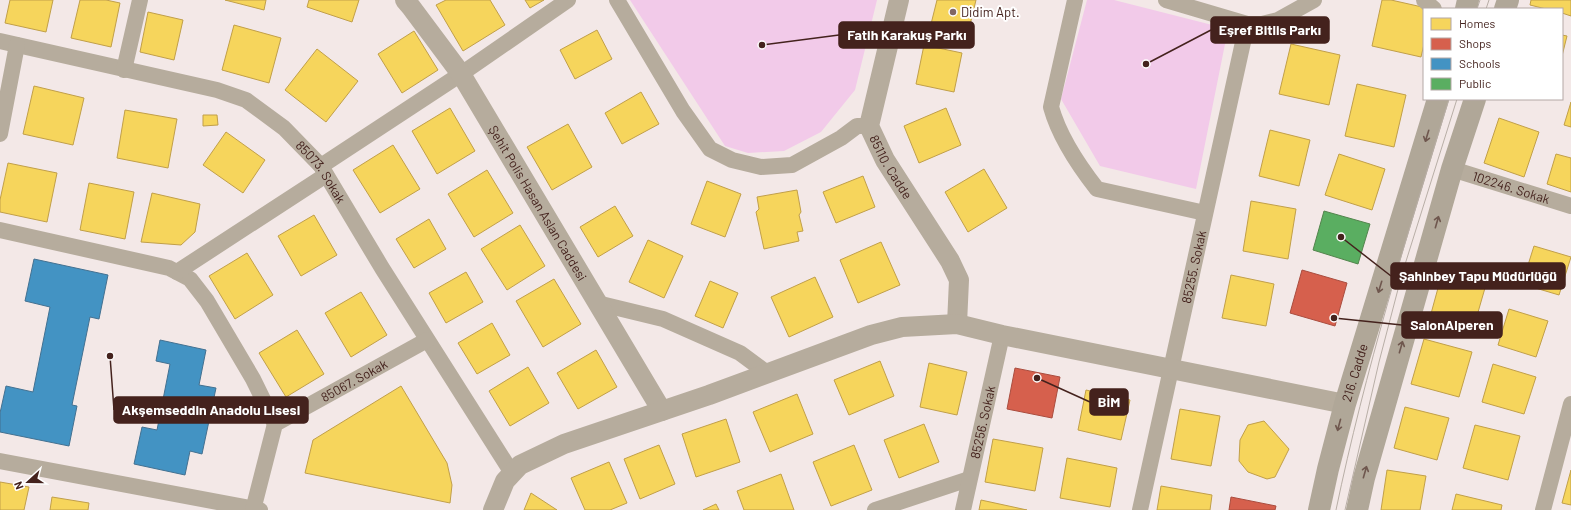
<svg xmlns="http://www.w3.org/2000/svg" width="1571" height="510" font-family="Barlow,sans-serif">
	<rect width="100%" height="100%" fill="#f3e8e7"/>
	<path fill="#f2cae9" d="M630 0H877L855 90 821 132 784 151 748 153 725 146Z
		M1087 0H1114L1228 29 1196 189 1100 166 1061 99Z"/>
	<path fill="#f6d55c" stroke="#c19f49" d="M10 0H53L46 32 5 23Z
		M80 0H106L120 3 111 47 71 38Z
		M225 0H266L264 10Z
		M309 0H359L352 22 307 7Z
		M446 0H490L505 25 463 51 436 5Z
		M525 0H544L530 8Z
		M937 0H976L968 33 931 24Z
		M1382 0H1391L1431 9H1424V44L1421 57 1372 46Z
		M1531 0H1571V16L1562 13V9H1546L1530 5Z
		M148 12 183 20 174 60 140 52Z
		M234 25 281 38 269 83 222 70Z
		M597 30 612 59 575 79 560 50Z
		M414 31 438 70 402 93 378 54Z
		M1562 35 1567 36 1562 56Z
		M1291 44 1340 55 1329 105 1279 94Z
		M924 45 962 53 954 92 916 84Z
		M317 49 358 81 326 122 285 90Z
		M1357 84 1406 95 1394 147 1345 136Z
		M34 86 84 98 73 145 23 134Z
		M641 92 659 124 622 144 605 113Z
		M1571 102V127L1564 125Z
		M450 108 475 151 437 174 412 131Z
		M946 108 961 145 919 163 904 126Z
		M125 110 177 119 168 168 117 158Z
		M203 115H217L218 125 203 126Z
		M1499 118 1539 132 1524 177 1484 163Z
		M568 124 592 167 552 190 527 147Z
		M1270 130 1310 140 1299 186 1259 176Z
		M226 132 265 160 243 193 203 165Z
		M393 145 420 189 380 213 353 170Z
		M1339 154 1385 169 1372 210 1325 195Z
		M1556 154 1571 158V192L1547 184Z
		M8 163 57 173 47 222 0 212V200Z
		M984 169 1007 208 968 232 945 192Z
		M487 170 513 213 474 237 448 194Z
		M863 176 875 207 836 223 823 192Z
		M707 181 741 194 725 237 691 224Z
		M89 183 134 192 125 239 80 230Z
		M797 190 801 212 799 215 803 231 797 232 799 241 764 249 756 212 759 209 757 197Z
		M152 193 200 204 195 232 181 245 141 242Z
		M1251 201 1296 209 1288 259 1243 251Z
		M615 206 633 236 598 257 580 227Z
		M314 215 337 255 301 276 278 236Z
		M429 219 446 249 414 268 396 239Z
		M520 225 545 266 507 290 481 249Z
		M648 240 683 256 664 298 629 282Z
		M881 242 900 285 858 303 840 260Z
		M1534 246 1571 257 1559 295 1522 284Z
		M247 253 273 295 235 319 209 276Z
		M466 272 483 302 446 323 429 293Z
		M1231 275 1274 284 1266 326 1222 318Z
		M815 277 833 317 789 337 771 297Z
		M1441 277 1485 288 1472 333 1429 321Z
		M554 279 581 324 543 347 516 301Z
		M710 281 738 293 723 328 695 316Z
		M361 292 387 335 351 357 325 313Z
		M1509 309 1548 321 1536 357 1498 345Z
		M492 323 510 355 477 374 458 343Z
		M297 330 324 374 286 397 259 353Z
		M1424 339 1472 352 1459 397 1411 384Z
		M596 350 617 387 578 409 557 373Z
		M880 361 894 396 849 415 834 380Z
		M929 363 967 372 957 415 920 407Z
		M1493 364 1536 377 1524 414 1482 402Z
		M528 367 549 403 510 426 489 391Z
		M401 386 447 463 452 485 450 503 305 473 313 440Z
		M1086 390 1130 400 1121 440 1078 430Z
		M797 394 813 434 770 452 753 412Z
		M1405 407 1449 418 1437 460 1394 448Z
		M1180 409 1220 416 1211 466 1171 459Z
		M726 419 740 462 696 477 682 434Z
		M1264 421 1289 449 1275 477 1267 479 1248 472 1239 461 1240 440 1248 425Z
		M924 424 939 462 899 478 884 440Z
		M1475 425 1520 436 1508 480 1463 468Z
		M993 439 1043 448 1035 491 985 482Z
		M659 445 675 484 640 499 624 459Z
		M854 445 872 490 831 506 813 462Z
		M1067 458 1117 468 1110 507 1060 498Z
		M609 462 627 503 610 510H585L571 478Z
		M1387 470 1426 476 1420 510H1381Z
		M1571 470V505L1562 503Z
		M781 474 794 510H744L737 491Z
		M0 482 29 487 24 510H0Z
		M1161 486 1212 495 1210 510H1157Z
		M531 493 557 510H524Z
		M1456 494 1502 505 1501 510H1452Z
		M52 497 89 503 88 510H50Z
		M981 500 1027 510H979Z
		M716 504 719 510H703Z"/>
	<path fill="#d6604d" stroke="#aa4d3f" d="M1302 270 1347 283 1335 326 1290 313Z
		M1015 368 1060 377 1052 418 1007 409Z
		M1231 497 1276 506 1275 510H1229Z"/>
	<path fill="#4393c3" stroke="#437191" d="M34 259 108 275 99 319 90 317 72 405 77 406 69 446 0 432V413L6 386 33 392 50 307 25 301Z
		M160 340 206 350 199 385 216 388 202 454 190 451 185 475 134 464 142 427 157 430 170 364 156 361Z"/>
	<path fill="#5aae61" stroke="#53844d" d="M1324 211 1370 224 1358 264 1313 250Z"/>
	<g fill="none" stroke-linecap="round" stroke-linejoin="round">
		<g stroke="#b6ac9d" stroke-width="16">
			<path d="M617 0 683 111 710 149 732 160 761 167 792 165 841 138 857 126H869"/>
			<path d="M1075 0 1051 107C1059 136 1079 166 1097 189L1205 213"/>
			<path d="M1166 0 1247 24H1262L1278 20 1314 0"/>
			<path d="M1424 0 1434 9"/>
			<path id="s1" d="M0 41 217 90 246 100 284 128 321 166 382 268 512 473"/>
			<path d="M124 70 140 0"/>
			<path d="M0 134 17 45"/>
			<path d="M321 166 461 74 568 0"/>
			<path id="s2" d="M1452 169 1571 206"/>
			<path d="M0 230 169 268 190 279 207 301 253 379 275 424"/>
			<path d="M177 272 326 175"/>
			<path d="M597 303 663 319 740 353 767 373"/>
			<path d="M0 461 260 510"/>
			<path id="s3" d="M253 510 275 424 427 340"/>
			<path d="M875 510 969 479"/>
			<path id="s4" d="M963 510 1002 335"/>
			<path id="s5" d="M1140 510 1247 24"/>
			<path d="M1543 510 1571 404"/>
		</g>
		<g stroke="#b6ac9d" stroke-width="20">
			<path id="s6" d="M405 0 411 7 461 74 662 411"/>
			<path id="s7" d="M899 0 869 126 885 160 950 261 959 280 957 324"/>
			<path d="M493 510 505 481 520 465 564 444 709 395 871 335 902 327 957 324 1002 335 1345 404"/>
		</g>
		<g stroke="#b0a798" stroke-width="22">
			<path d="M1466 9 1468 0"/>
			<path d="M1505 9 1508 0"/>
			<path id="s8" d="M1319 510 1328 469 1345 404 1438 99"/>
			<path d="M1357 510 1364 478 1452 169 1475 99"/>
		</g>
		<path stroke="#b8aea6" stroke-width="1" d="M1477 9 1480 0
			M1486 9 1489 0
			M1336 510C1365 371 1407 235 1449 99
			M1345 510 1379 362 1402 274 1457 99"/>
	</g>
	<defs><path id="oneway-shaft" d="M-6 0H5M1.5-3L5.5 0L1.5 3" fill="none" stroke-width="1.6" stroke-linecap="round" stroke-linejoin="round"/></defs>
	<g stroke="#6f574e">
		<use href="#oneway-shaft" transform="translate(1427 136) rotate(107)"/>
		<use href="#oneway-shaft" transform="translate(1437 222) rotate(-74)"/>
		<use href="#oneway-shaft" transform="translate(1380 287) rotate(107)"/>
		<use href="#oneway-shaft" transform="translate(1401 347) rotate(-74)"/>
		<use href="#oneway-shaft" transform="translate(1339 425) rotate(105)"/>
		<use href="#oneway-shaft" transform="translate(1365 472) rotate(-74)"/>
	</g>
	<circle fill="#816764" stroke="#fff" stroke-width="1.5" cx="953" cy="12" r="4"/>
	<g text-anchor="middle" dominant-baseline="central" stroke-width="4" stroke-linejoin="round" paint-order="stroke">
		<g font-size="13" fill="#44221d" stroke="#fff" text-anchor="start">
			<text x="961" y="12">Didim Apt.</text>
		</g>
		<g font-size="13" fill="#44221d" stroke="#fff">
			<text stroke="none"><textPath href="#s7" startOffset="176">85110. Cadde</textPath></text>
			<text stroke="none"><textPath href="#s1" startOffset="358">85073. Sokak</textPath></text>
			<text stroke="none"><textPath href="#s2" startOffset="62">102246. Sokak</textPath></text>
			<text stroke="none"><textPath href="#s6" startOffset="243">Şehit Polis Hasan Aslan Caddesi</textPath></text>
			<text stroke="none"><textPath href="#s5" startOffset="249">85255. Sokak</textPath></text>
			<text stroke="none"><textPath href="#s8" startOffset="142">216. Cadde</textPath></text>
			<text stroke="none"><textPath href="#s3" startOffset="179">85067. Sokak</textPath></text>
			<text stroke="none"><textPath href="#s4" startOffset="90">85256. Sokak</textPath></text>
		</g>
	</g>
	<path fill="none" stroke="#44221d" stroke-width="1.5" d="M1146 64L1211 30M762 45L839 35M1341 237L1391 276M1334 318L1402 325M1037 378L1090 402M110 356L114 410"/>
	<g fill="#44221d" stroke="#fff" stroke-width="1.5">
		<circle cx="1146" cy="64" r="4"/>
		<circle cx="762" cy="45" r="4"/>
		<circle cx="1341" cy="237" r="4"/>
		<circle cx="1334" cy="318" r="4"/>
		<circle cx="1037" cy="378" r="4"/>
		<circle cx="110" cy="356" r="4"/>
	</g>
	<g fill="#44221d" stroke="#44221d" stroke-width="1.5">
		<rect x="1211" y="17" width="118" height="26" rx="4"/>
		<rect x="839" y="22" width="135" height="26" rx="4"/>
		<rect x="1391" y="263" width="174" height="26" rx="4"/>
		<rect x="1402" y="312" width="100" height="26" rx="4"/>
		<rect x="1090" y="389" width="38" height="26" rx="4"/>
		<rect x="114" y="397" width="194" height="26" rx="4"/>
	</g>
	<g font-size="14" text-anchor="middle" font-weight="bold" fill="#fff">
		<text x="1270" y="35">Eşref Bitlis Parkı</text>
		<text x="907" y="40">Fatih Karakuş Parkı</text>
		<text x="1478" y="281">Şahinbey Tapu Müdürlüğü</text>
		<text x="1452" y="330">SalonAlperen</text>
		<text x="1109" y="407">BİM</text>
		<text x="211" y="415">Akşemseddin Anadolu Lisesi</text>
	</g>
	<rect x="1423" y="8" width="140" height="92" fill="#ffffff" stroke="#b4a7a5"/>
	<rect x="1431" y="18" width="20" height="12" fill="#f6d55c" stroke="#b4a7a5"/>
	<text x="1459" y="28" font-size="12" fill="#44221d">Homes</text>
	<rect x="1431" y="38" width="20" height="12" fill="#d6604d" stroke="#b4a7a5"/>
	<text x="1459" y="48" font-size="12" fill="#44221d">Shops</text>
	<rect x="1431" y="58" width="20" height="12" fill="#4393c3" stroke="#b4a7a5"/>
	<text x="1459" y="68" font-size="12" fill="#44221d">Schools</text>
	<rect x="1431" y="78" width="20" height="12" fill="#5aae61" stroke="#b4a7a5"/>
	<text x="1459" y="88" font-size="12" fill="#44221d">Public</text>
	<g transform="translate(28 482) rotate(249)" stroke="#ffffff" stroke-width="3" paint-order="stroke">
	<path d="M0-3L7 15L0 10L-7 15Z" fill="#44221d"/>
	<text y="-6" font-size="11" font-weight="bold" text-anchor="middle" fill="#44221d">N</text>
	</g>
</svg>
